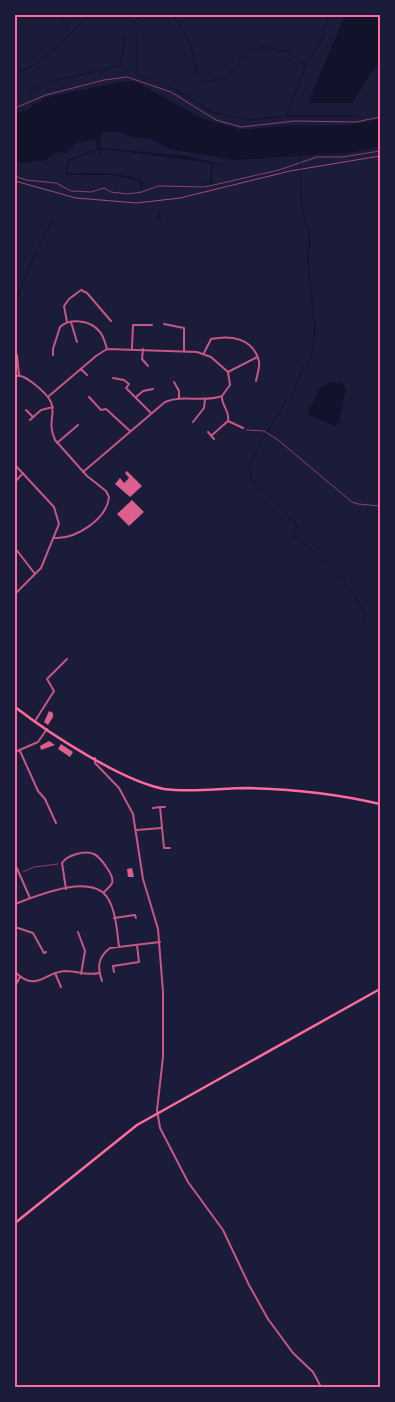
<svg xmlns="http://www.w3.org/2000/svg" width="395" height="1402" font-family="Figtree,sans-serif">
	<rect width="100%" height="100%" fill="#1b1b3a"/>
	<path fill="#12122b" d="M345 15H380V67L373 70 352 103H308Z
		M126 81H135L203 119 242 130 290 125H349L380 119V147L346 153 234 160 169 149 149 138H135L119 132H105L100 136 101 148 187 156 231 167 213 164 211 181 214 185 192 178 210 183 211 163 105 149 100 150 103 160 98 150 69 161 67 171 69 174C92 172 123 171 144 182L140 190V181L114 175H66L68 160 97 149 96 138 75 144 66 153C58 151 52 153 47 160L23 163 15 160V114L30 109 33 104 39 103 43 98Z
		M330 382H341L346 387 339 422 335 426 307 414 320 388Z"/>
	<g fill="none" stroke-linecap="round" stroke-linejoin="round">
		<path stroke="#12122b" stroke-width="1" d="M59 15 70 32
			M172 15C189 37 193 47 196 74L205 82 227 77 248 51 263 47 288 52 306 65 286 116H359
			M130 27 140 15
			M137 38V75L151 79
			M307 64 322 38 328 15
			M15 73C46 64 66 36 90 15
			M168 85 214 113 251 120 286 116
			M29 93 49 82 120 66 125 35
			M300 156 302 210 310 236 308 259 315 329 313 349 309 362 304 366 290 399 286 401 251 459 249 468 252 483 257 484 297 525 292 534C319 557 358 586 366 622
			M159 210 160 221
			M39 246 53 221
			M18 295 36 252"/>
	</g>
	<path fill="#dd5f8e" d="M127 471 142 486 130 497 115 484 120 478 124 483 129 478 125 473Z
		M132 500 144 512 129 526 117 514Z
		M49 711 53 713V717L48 725 44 722Z
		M49 741 55 745 41 750 40 746Z
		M61 744 73 752 70 757 58 749Z
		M132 868 134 877H128L127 869Z"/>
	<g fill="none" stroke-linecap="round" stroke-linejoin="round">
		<path stroke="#ff6b9d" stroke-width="0.5" d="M15 108 46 95 104 80 127 77 171 92 216 120 241 127 295 121 356 122 380 117
			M15 176 26 180 56 183 71 191 91 192 104 188 111 192 128 194 142 192 158 186 205 187 279 170 317 157H343L380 151
			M247 430 264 431 278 440 352 502 358 504 380 506
			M23 872 34 867 58 864"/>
		<path stroke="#c65784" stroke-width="2" d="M67 322 64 306 69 299 81 290 87 293 111 321
			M71 322 77 342
			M164 324 184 328V351
			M132 348 133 325H152
			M143 349 142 359 148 366
			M204 353 211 339C231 335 253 338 259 361 260 367 257 375 256 381
			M17 355 19 375
			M53 355V349L60 327C70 318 90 320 99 331 104 336 105 343 107 349
			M81 369 87 375
			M228 372 257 357
			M15 376C23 375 27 379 33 383 68 410 43 413 55 440L87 476 106 491 109 497C107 519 76 539 55 538
			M113 378 124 380 129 384 126 388 151 413
			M174 382 179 391V398
			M49 396 96 356 107 349 197 352 211 357 228 372 230 385 222 396C203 403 183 394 165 402L83 472
			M89 397 101 410 106 409 130 431
			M136 397 143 391 153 389
			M26 410 33 417
			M30 420 41 410 53 407
			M228 421 243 428
			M193 422 204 408 205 399
			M208 432 214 439
			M211 436 228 421C230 411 221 405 222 396
			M57 443 78 425
			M15 465 54 507 59 524 41 568 15 594
			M15 482 23 473
			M15 548 35 574
			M35 721 54 691 47 679 67 659
			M20 751 38 791 45 799 56 823
			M15 752 38 742 47 729
			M165 807H160L164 848H170
			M153 808 160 807
			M137 830 161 828
			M15 864 30 898
			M66 889 62 863C67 855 85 850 94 854 100 857 115 876 112 883 110 887 106 890 104 892
			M15 904C37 896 90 873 107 897 116 910 117 931 119 947
			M114 918 135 915 136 918
			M15 927 33 933 44 953 46 952
			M78 932 85 951 81 974
			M15 972C37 993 44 972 65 971 77 971 87 976 99 973
			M114 972 113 966 139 962 137 945
			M55 973 61 987
			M102 981C97 967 98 957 110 948L160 942
			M15 986 20 977"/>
		<path stroke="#c65784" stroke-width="2" d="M95 758V763L119 788 133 814 143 879 158 929 163 992V1057L157 1110 160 1128 188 1182 223 1230 249 1285 268 1319 293 1353 313 1372 321 1387"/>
		<path stroke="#ff6b9d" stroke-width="2.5" d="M15 707C50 734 122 781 164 789 192 793 220 788 248 788 291 789 338 794 380 804
			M15 1223 137 1125 380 989"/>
		<path stroke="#a44b75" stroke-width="1" d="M15 181 76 198 137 203 180 198 290 171 380 156"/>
	</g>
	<rect width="395" height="1402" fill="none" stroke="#1b1b3a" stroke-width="32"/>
	<rect x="16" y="16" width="363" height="1370" fill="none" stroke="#ff6b9d" stroke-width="2"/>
</svg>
